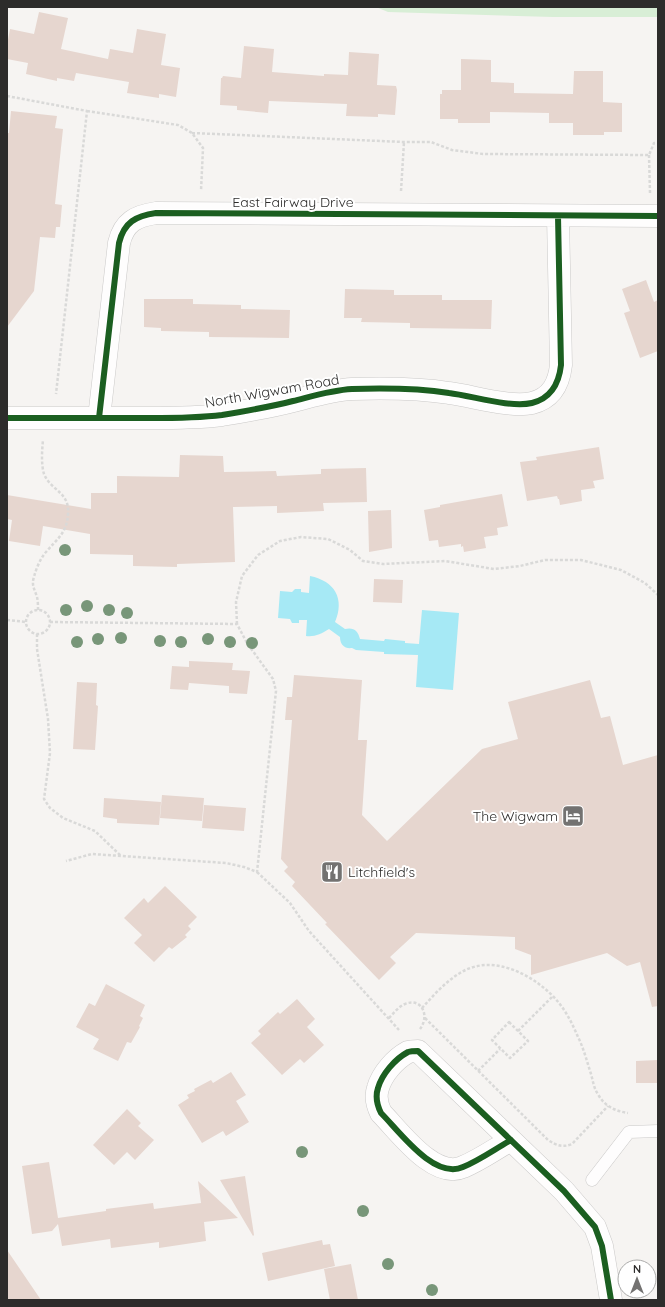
<svg xmlns="http://www.w3.org/2000/svg" width="665" height="1307" font-family="Quicksand,sans-serif">
	<rect width="100%" height="100%" fill="#f6f4f2"/>
	<path fill="#d8eed6" d="M376 7H658V17H553L388 12Z"/>
	<path fill="#a6e9f5" d="M310 576C335 581 345 599 335 622L345 629C354 627 358 631 360 639L384 641 385 639 405 641V643L419 644 422 610 459 613 453 690 416 687 418 655 384 654V652L356 650 352 648C345 649 340 645 340 637L329 629C321 634 315 637 306 636L307 620H299V623H292L290 619 278 618 280 591 292 592 295 589H301V592L309 593Z"/>
	<path fill="#e6d6cf" d="M39 12 68 18 61 49 108 59 110 49 133 53 137 29 166 34 161 65 180 68 176 97 159 94V98L127 93 129 82 76 73 74 81 57 78V81L26 74 28 63 7 59V45L10 29 34 34Z
		M244 46 274 49 272 72 324 76V74L348 75 349 52 379 54 377 85 396 86 397 90 395 115 378 114V117L346 116 347 104 269 101 268 113 237 110V106L220 105 221 78H222L223 76 241 78Z
		M461 59 491 60V82L514 83V93L573 94 574 71H603V102L622 103V132H604V135H573V123H549V113L490 112V123H458V119H440V94H442V90H461Z
		M11 111 57 116 55 128 63 129 55 204 62 205 60 227H56L55 238 40 237 34 291 7 327V133H9Z
		M646 280 654 302 658 300V351L640 358 624 313 630 311 622 289Z
		M345 289 394 290V295H442V300H492L491 329 410 328V323L361 322 362 318H344Z
		M144 299H193V304L241 305V309L290 310 289 338 209 337V332L161 331V328L144 327Z
		M599 447 604 479 593 481 595 488 581 490 582 501 560 505 559 499H558L557 496 527 501 520 462 537 460 536 457Z
		M180 455 223 456 224 472 276 471 277 476 321 474V469L366 468 367 502 323 503 324 511 277 513V506L233 507 235 562 177 564V567L133 566V555L90 554V534L43 526 40 546 9 541 12 520 7 519V495L91 509V493H117V476L179 477Z
		M502 494 508 526 497 528 498 535 484 537 486 548 464 552 463 546 461 547V544L439 547 438 540 429 541 424 510 440 507V505Z
		M391 510 392 548 369 552 368 511Z
		M374 579 403 580 402 603 373 602Z
		M189 661 233 663 232 670 250 671 247 694 229 693V686L189 683 188 690 170 689 172 666 189 667Z
		M294 675 362 680 358 740H367L362 815 387 841 482 749 518 739 508 702 590 680 601 718 610 716 623 765 658 755V1006L652 1007 640 962 627 966 607 953 531 975V955L515 949V937L416 933 390 957 396 963 379 980 325 924 327 923 292 886 295 882 284 871 288 867 281 859 292 720H285L287 697H292Z
		M77 682 97 683 96 705 98 706 95 750 73 749Z
		M162 795 204 798 202 821 160 818Z
		M104 798 161 802 159 825 117 823V819L103 817Z
		M204 805 246 808 244 831 202 828Z
		M165 886 197 917 188 926 191 929 185 935 187 937 172 949 169 947 154 962 134 943 142 935 124 918 144 898 148 903Z
		M106 984 145 1005 140 1016 143 1018 139 1026 140 1027 131 1043 127 1042 118 1061 93 1049 99 1039 76 1027 89 1003 95 1006Z
		M297 999 315 1019 307 1027 324 1045 304 1063 300 1059 282 1075 251 1043 261 1034 258 1031 278 1012 280 1014Z
		M658 1060V1083H636V1061Z
		M231 1072 246 1095 236 1101 249 1122 226 1136 223 1131 202 1143 178 1105 189 1098 187 1095 195 1091 194 1089 211 1080 213 1083Z
		M127 1109 141 1123 138 1126 154 1140 135 1160 127 1152 114 1165 93 1145Z
		M49 1162 58 1218 106 1211V1209L153 1203 154 1209 201 1203 198 1181 238 1218 204 1222 206 1241 159 1248V1242L111 1248 110 1239 62 1246 58 1224 52 1231 32 1234 22 1166Z
		M245 1176 254 1235 253 1236 220 1180Z
		M322 1240 323 1245 330 1244 335 1266 268 1281 262 1253Z
		M7 1250 41 1300H7Z
		M351 1264 358 1300H330L324 1269Z"/>
	<g fill="none" stroke-linecap="round" stroke-linejoin="round">
		<g stroke="#cac9c8" stroke-width="13">
			<path id="service" d="M592 1180 629 1132 658 1131"/>
		</g>
		<g stroke="#cac9c8" stroke-width="23">
			<path id="minor" d="M7 418C46 418 86 418 125 418 157 418 190 419 222 415 246 411 270 407 293 401 313 396 332 390 352 389 384 388 417 388 449 393 473 396 510 408 532 403 552 398 559 383 561 365L558 216
				M99 418 119 243C124 222 136 216 156 213L658 216
				M511 1140C495 1149 480 1160 463 1167 434 1180 399 1131 381 1113 377 1105 375 1097 378 1088 382 1074 395 1059 408 1052 411 1051 415 1051 418 1051L564 1191 595 1227 602 1246 611 1300"/>
		</g>
		<path stroke="#d9d9d8" stroke-width="2.5" stroke-dasharray="3 2" stroke-linecap="butt" d="M7 96 87 111 56 394
			M87 111 178 125 192 133 203 148 201 191
			M192 133 404 142H431L452 150 483 154 649 155 654 143H658
			M649 155 650 193
			M401 191 404 142
			M26 622a12 12 0 1 1 24 0a12 12 0 1 1-24 0Z
			M38 610C38 606 38 601 37 597 35 590 31 585 34 577 36 569 40 559 46 552 57 539 67 533 68 514 70 492 51 491 44 474 41 464 42 450 43 440
			M7 620 26 622
			M50 622 237 624 247 643 273 679 276 691 257 872 244 867 226 863 92 854 66 861
			M237 624 236 602 242 576 258 555 280 541 301 537 328 539 350 550 363 561 383 564 445 561 494 569 520 566 545 560H581L621 570 645 583 658 595
			M37 634V649L48 719 50 753 44 799 50 808 63 818 95 831 121 856
			M257 872 290 903 309 931 399 1030
			M422 1008C433 996 445 982 460 973 493 952 537 976 559 1003 567 1013 573 1025 578 1037 584 1049 587 1062 591 1074 593 1081 594 1089 598 1094 604 1106 615 1111 628 1113
			M389 1018C393 1014 399 1006 405 1004 422 997 430 1016 420 1029
			M425 1018 548 1140C556 1145 562 1148 572 1144L608 1106
			M509 1022 528 1041 510 1058 492 1040Z
			M518 1031 553 996
			M478 1071 500 1049"/>
		<use href="#service" stroke="#fefdfd" stroke-width="12"/>
		<use href="#minor" stroke="#fefdfd" stroke-width="22"/>
		<g stroke="#fff" stroke-width="8">
			<path id="cycleway" d="M7 418C46 418 86 418 125 418 157 418 190 419 222 415 246 411 270 407 293 401 313 396 332 390 352 389 384 388 417 388 449 393 473 396 510 408 532 403 552 398 559 383 561 365L558 216
				M99 418 119 243C124 222 136 216 156 213L658 216
				M511 1140C495 1149 480 1160 463 1167 434 1180 399 1131 381 1113 377 1105 375 1097 378 1088 382 1074 395 1059 408 1052 411 1051 415 1051 418 1051L564 1191 595 1227 602 1246 611 1300"/>
		</g>
		<use href="#cycleway" stroke="#1b5e20" stroke-width="6"/>
	</g>
	<g fill="#789679">
		<circle cx="65" cy="550" r="6"/>
		<circle cx="87" cy="606" r="6"/>
		<circle cx="66" cy="610" r="6"/>
		<circle cx="109" cy="610" r="6"/>
		<circle cx="127" cy="613" r="6"/>
		<circle cx="121" cy="638" r="6"/>
		<circle cx="98" cy="639" r="6"/>
		<circle cx="208" cy="639" r="6"/>
		<circle cx="160" cy="641" r="6"/>
		<circle cx="77" cy="642" r="6"/>
		<circle cx="181" cy="642" r="6"/>
		<circle cx="230" cy="642" r="6"/>
		<circle cx="252" cy="643" r="6"/>
		<circle cx="302" cy="1152" r="6"/>
		<circle cx="363" cy="1211" r="6"/>
		<circle cx="388" cy="1264" r="6"/>
		<circle cx="432" cy="1290" r="6"/>
	</g>
	<defs>
		<g id="hotel-square" transform="scale(1.15)"><rect x="-9" y="-9" width="18" height="18" rx="4" fill="#737271" stroke="#fff"/><path d="M-6-4.5h1.5V1H6V5H4.5V3h-9V5H-6ZM-4 0a1.8 1.8 0 1 1 3.6 0ZM.5 0V-2.5h3Q6-2.5 6 0Z" fill="#fff"/></g>
		<g id="restaurant-square" transform="scale(1.15)"><rect x="-9" y="-9" width="18" height="18" rx="4" fill="#737271" stroke="#fff"/><path d="M-5-6h1v4h1v-4h1v4h1v-4h1v5L-1.5 .5V6h-2V.5L-5-1ZM5-6V6H3V1.5H1.5Q1.5-4 5-6Z" fill="#fff"/></g>
	</defs>
	<g fill-rule="evenodd">
		<use href="#hotel-square" x="573" y="816"/>
		<use href="#restaurant-square" x="332" y="872"/>
	</g>
	<g text-anchor="middle" dominant-baseline="central" stroke-width="4" stroke-linejoin="round" paint-order="stroke">
		<g font-size="14" fill="#2d2c2b" stroke="#fff">
			<text x="293" y="202">East Fairway Drive</text>
			<text transform="translate(272 391) rotate(-10)">North Wigwam Road</text>
		</g>
		<g font-size="14" fill="#2d2c2b" stroke="#fff" text-anchor="end">
			<text x="558" y="816">The Wigwam</text>
			<text x="348" y="872" text-anchor="start">Litchfield's</text>
		</g>
	</g>
	<rect width="665" height="1307" fill="none" stroke="#2d2c2b" stroke-width="16"/>
	<g transform="translate(637 1279)"><circle r="19" fill="#ffffff" stroke="#ababaa"/>
	<path d="M0-3L7 15L0 10L-7 15Z" fill="#737271"/>
	<text y="-6" font-size="11" font-weight="bold" text-anchor="middle" fill="#2d2c2b">N</text>
	</g>
</svg>
